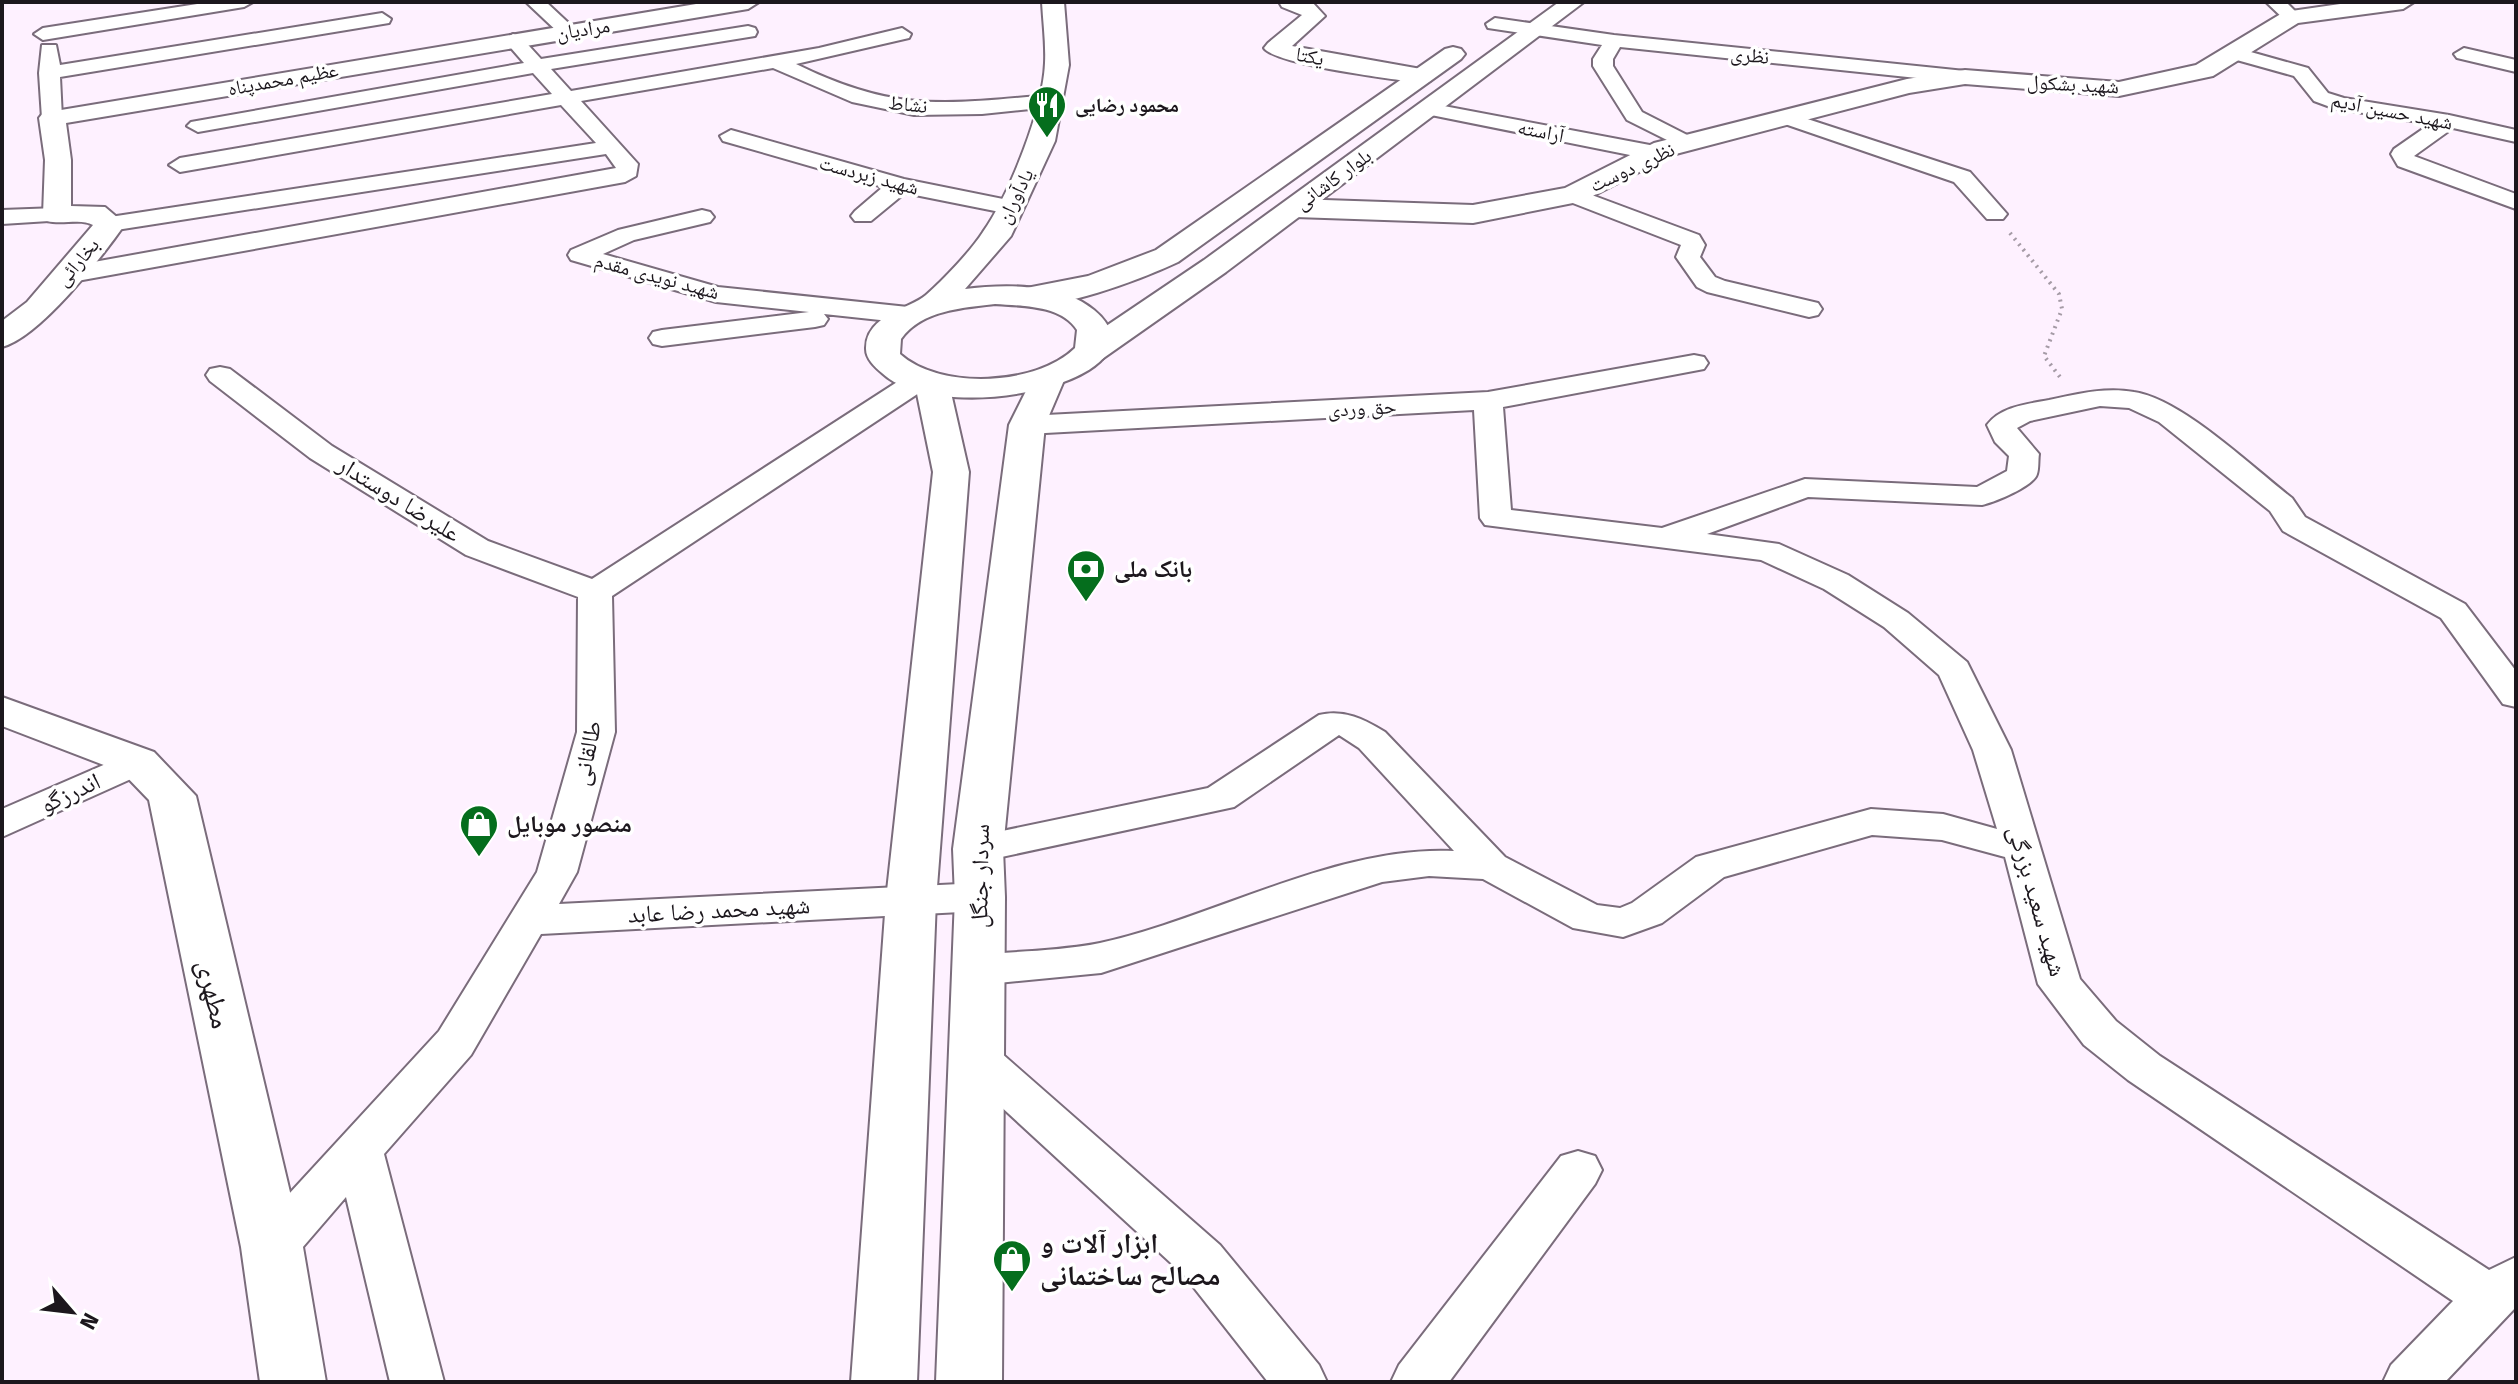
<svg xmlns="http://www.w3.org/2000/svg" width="2518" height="1384" font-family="'Fira Sans','Noto Naskh Arabic',sans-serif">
	<rect width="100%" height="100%" fill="#fef1ff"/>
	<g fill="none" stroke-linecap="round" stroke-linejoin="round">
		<g stroke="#7a6c7b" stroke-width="4">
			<path id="minor" d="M210 2H253L244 7 43 40 34 34 43 28Z
				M526 2H546L577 31 568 37 561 35Z
				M2266 2H2286L2301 17 2292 23 2286 21Z
				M382 13 391 19 389 23 60 77 62 118 52 124 42 118 39 73 42 45H56L60 65Z
				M1495 18 1614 35 1965 71 1975 77 1965 83 1620 47 1613 59V66L1642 112 1693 138 1696 143 1685 149 1627 120 1593 66V59L1602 45 1488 28 1486 24Z
				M748 26 755 28 757 32 755 36 551 69 571 91 819 48 902 28 911 34 909 38 796 64C896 113 944 104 1050 95L1060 101 1050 107 982 114 914 115 852 102 773 68 581 101 638 164 636 176 625 182 66 283 57 280 53 275 57 270 66 267 616 168 606 154 110 231 102 229 98 224 102 219 110 217 596 143 561 105 180 172 169 165 180 158 552 94 533 73 198 132 187 126 191 122 524 63 504 40 513 34 520 36 541 59Z
				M2233 47 2308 68 2328 93 2344 98 2449 115 2516 130V142L2453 128 2414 156 2516 194V209L2398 166 2391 154 2394 149 2430 124 2333 108 2314 101 2294 76 2226 57 2223 53 2226 49Z
				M2464 48 2516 60V72L2457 58 2454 54Z
				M1428 103 1655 146 1666 153 1655 160 1421 113 1418 109 1421 105Z
				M1789 113 1970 172 2007 214 2003 219H1987L1954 182 1782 123 1778 119Z
				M731 130 904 179 1018 202 1022 207 1018 212 1010 214 905 193 871 221H855L851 216 855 211 883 187 723 141 720 136Z
				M1573 188 1699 235 1705 245 1700 257 1715 277 1725 281 1818 303 1822 309 1818 315 1809 317 1707 292 1697 287 1676 257 1681 245 1565 200 1562 195 1565 190Z
				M57 208 65 210 69 215 65 220 2 224V210Z
				M702 210 710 212 714 217 710 222 634 240 603 254 718 287 908 307 917 309 921 315 917 321 908 323 824 314 828 319 824 325 815 327 662 346 653 344 649 338 653 332 662 330 809 312 716 302 571 260 568 255 571 250 618 230Z
				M1694 355 1704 357 1708 363 1704 369 1503 407 1511 510 1662 528 1805 479 1977 487 2007 471 2009 456 1995 442 1987 425C2001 406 2028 404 2049 400 2077 394 2105 387 2134 392 2182 399 2253 468 2292 498L2305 517 2465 604 2516 671V707L2503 704 2441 618 2283 531 2270 511 2159 422 2129 408 2100 406 2030 421 2017 428 2039 454C2038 460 2039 468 2037 474 2034 486 1995 502 1982 505L1808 497 1707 534 1779 544 1848 575 1908 613 1967 662 2011 750 2080 979 2116 1021 2160 1056 2489 1270 2516 1257V1307L2445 1382H2383L2391 1365 2453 1301 2128 1080 2084 1045 2038 984 2005 857 1942 840 1872 835 1724 877 1662 923 1623 937 1573 928 1483 879 1429 876 1382 882 1101 973 978 985 963 981 956 970 963 959 978 955C1018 951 1061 951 1100 943 1214 918 1337 845 1454 851L1359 748 1339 735 1234 807 978 862 964 858 958 849 964 840 978 836 1208 788 1319 715C1344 709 1364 719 1385 732L1505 857 1597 905 1620 908 1632 903 1696 857 1871 809 1943 814 1997 829 1973 750 1939 675 1884 627 1824 589 1761 560 1485 525 1480 518 1474 410 1027 434 1017 431 1012 425 1017 419 1027 416 1488 392Z
				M220 367 230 369 332 446 488 541 592 579 908 375 918 373 928 375 932 381 928 387 612 596 615 732 577 872 559 904 980 883 995 887 1001 897 995 907 980 911 541 934 471 1055 384 1154 444 1382H390L346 1197 290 1262 272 1268 254 1262 247 1247 254 1232 439 1031 537 872 577 732 578 597 466 555 310 458 210 381 206 375 210 369Z
				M138 750 151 754 157 762 151 770 2 837V809Z
				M976 1040 992 1045 1220 1245 1319 1365 1327 1382H1268L1184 1275 960 1069 953 1057 960 1045Z
				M1578 1151 1595 1156 1602 1170 1595 1184 1449 1382H1391L1399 1365 1561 1156Z"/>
		</g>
		<g stroke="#7a6c7b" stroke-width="4">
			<path id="tertiary" d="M708 2H759L748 9 66 123 71 160V206L105 207 125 224C102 257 40 337 2 347V321L27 302 93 225C81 218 62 225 47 221L43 215 45 160 39 118 43 113Z
				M1279 2H1312L1325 16 1292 46 1421 69 1430 71 1433 76 1430 81 1421 83C1395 79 1276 65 1264 48L1268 43 1302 15 1282 7Z
				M2354 2H2414L2403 9 2298 23 2213 76 2119 96 1965 84 1909 93 1672 155 1583 201 1473 223 1295 217 1285 214 1281 208 1285 202 1295 199 1473 205 1565 188 1654 143 1907 79 1965 70 2119 82 2196 65 2284 12Z
				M2 697 154 752 196 796 303 1247 326 1382H260L241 1247 149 800 122 772 2 726Z"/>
		</g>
		<g stroke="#7a6c7b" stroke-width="4">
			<path id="secondary" d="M1559 2H1584L1226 272 1102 359 1090 362 1078 359 1073 352 1078 345 1204 260Z
				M1453 47 1461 49 1465 54 1461 59 1178 262C1142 279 1053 313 1016 304L1011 297 1016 290 1088 276 1156 250 1445 49Z
				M1048 368 1060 371 1065 378 1045 425 1003 849 1005 897 1002 1382H936L955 897 953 849 1009 425 1036 371Z
				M932 374 944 377 949 384 969 472 936 900 917 1382H851L886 900 933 472 915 384 920 377Z"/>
		</g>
		<g stroke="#7a6c7b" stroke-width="4">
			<path id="primary" d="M1042 2H1064L1069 65 1055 141 1011 236 965 289C1004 284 1062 283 1094 310 1177 379 942 430 882 373 875 367 866 359 866 349 865 315 910 309 926 295 943 280 970 252 983 232 1010 193 1043 110 1045 63 1046 43 1043 22 1042 2ZM995 304C1022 306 1061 305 1077 330L1075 348C1036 386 940 390 900 354L901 339C922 310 962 308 995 304Z"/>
		</g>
		<path stroke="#a59ba6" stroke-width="4" stroke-dasharray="2 5" stroke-linecap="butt" d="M2010 233 2059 294 2062 309 2044 356 2060 377"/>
		<use href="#minor" fill="#fff" fill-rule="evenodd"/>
		<use href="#tertiary" fill="#fff" fill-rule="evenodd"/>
		<use href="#secondary" fill="#fff" fill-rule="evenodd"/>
		<use href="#primary" fill="#fff" fill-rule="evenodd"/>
	</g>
	<path fill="#85ac86" d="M2019 2H2039L2038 4Z"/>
	<defs>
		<g id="restaurant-pin" transform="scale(2)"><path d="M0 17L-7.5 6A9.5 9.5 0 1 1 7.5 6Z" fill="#056e1d" stroke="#fff"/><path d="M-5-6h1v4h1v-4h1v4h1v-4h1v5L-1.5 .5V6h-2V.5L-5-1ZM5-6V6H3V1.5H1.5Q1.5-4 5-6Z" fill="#fff"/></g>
		<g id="bank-pin" transform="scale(2)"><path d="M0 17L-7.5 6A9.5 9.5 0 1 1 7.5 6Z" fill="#056e1d" stroke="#fff"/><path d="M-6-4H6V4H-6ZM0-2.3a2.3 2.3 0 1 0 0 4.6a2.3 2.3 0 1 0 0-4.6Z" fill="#fff"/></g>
		<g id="shop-pin" transform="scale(2)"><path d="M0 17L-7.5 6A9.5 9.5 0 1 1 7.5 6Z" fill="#056e1d" stroke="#fff"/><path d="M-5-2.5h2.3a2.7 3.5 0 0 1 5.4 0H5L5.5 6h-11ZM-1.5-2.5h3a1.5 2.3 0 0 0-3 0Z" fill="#fff"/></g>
	</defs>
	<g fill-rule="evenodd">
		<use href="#restaurant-pin" x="1047" y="105"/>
		<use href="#bank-pin" x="1086" y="569"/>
		<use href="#shop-pin" x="479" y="824"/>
		<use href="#shop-pin" x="1012" y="1259"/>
	</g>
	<g text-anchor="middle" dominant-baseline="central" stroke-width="7" stroke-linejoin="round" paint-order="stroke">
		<g font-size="20" fill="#1c171d" stroke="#fff">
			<text transform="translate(583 29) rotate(-9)">مرادیان</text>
			<text transform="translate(1750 55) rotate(6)">نظری</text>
			<text transform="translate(1310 56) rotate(11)">یکتا</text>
			<text transform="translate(283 79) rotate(-10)">عظیم محمدپناه</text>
			<text transform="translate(2073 84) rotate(3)">شهید بشکول</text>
			<text transform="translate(908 104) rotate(6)">نشاط</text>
			<text transform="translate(2392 111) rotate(11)">شهید حسین آدیم</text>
			<text transform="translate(1541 131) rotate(11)">آراسته</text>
			<text transform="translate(1632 167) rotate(-25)">نظری دوست</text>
			<text transform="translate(869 175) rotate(15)">شهید زبردست</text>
			<text transform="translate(1333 179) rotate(-36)">بلوار کاشانی</text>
			<text transform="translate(1015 196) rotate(-64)">یادآوران</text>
			<text transform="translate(77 262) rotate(-50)">بخارائی</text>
			<text transform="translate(657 276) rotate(15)">شهید نویدی مقدم</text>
			<text transform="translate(1362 408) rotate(-3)">حق وردی</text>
		</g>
		<g font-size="20" font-weight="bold" fill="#1c171d" stroke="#fff" text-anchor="start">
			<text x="1075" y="105">محمود رضایی</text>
		</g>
		<g font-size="24" fill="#1c171d" stroke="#fff">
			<text transform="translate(399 499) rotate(32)">علیرضا دوستدار</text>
			<text transform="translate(587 753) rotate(-78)">طالقانی</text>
			<text transform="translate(70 793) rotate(-25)">اندرزگو</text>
			<text transform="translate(980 876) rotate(-89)">سردار جنگل</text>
			<text transform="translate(2037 901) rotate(74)">شهید سعید بزرگی</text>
			<text transform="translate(719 910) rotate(-3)">شهید محمد رضا عابد</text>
		</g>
		<g font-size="24" font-weight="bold" fill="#1c171d" stroke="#fff" text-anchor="start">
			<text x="1114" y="569">بانک ملی</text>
			<text x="507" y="824">منصور موبایل</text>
		</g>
		<g font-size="28" fill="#1c171d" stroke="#fff">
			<text transform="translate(214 994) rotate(77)">مطهری</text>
		</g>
		<g font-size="28" font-weight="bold" fill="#1c171d" stroke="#fff" text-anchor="start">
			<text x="1040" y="1243">ابزار آلات و<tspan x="1040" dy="32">مصالح ساختمانی</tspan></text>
		</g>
	</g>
	<rect width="2518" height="1384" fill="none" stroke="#1c171d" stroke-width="8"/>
	<g transform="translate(72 1312) rotate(118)" stroke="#ffffff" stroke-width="6" paint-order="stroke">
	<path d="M0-6L14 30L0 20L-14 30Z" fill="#1c171d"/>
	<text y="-12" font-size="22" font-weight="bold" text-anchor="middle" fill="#1c171d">N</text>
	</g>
</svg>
